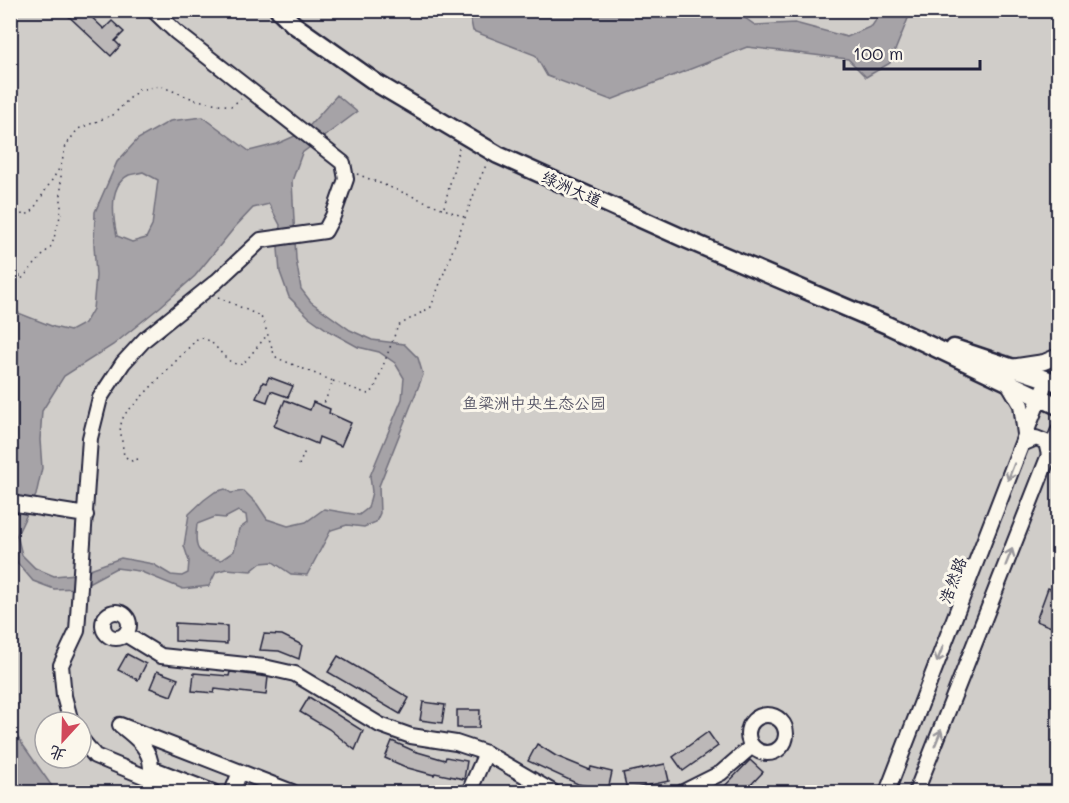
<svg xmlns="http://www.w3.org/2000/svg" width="1069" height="803" font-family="Mali,'LXGW WenKai TC',sans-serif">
	<rect width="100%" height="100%" fill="#eeeae2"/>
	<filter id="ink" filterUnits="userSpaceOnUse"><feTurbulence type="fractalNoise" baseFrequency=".0167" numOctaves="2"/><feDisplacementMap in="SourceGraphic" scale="12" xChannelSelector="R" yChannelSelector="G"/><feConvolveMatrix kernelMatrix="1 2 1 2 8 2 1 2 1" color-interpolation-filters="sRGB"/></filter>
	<g filter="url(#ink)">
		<path fill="#d0cdc9" stroke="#797882" stroke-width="1.5" fill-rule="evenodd" d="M10 11H1058V792H11ZM45 722H81V758H45Z"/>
		<path fill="#a6a3a7" stroke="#716f7c" stroke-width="1.5" fill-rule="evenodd" d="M469 11H735L755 25 795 23 847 37 872 26 882 11H911L890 63 866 77 848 59 747 47 611 100 547 76 535 55 473 31Z
			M337 95 357 112 302 153 292 181 296 259 301 289 311 302 350 330 372 340 404 344 418 358 423 375 379 486 380 513 376 522 364 527 347 525 331 530 307 575 291 574 273 562 261 563 251 571 226 569 216 572 209 586 183 589 139 571 116 568 79 588 54 589 33 581 16 561 11 558 10 497 14 485 10 476 11 310 54 327 70 331 85 323 93 309 96 276 94 245 95 212 117 162 138 139 170 121 203 117 249 151 277 144 304 132ZM143 172 158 180 152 226 146 238 132 242 117 236C113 218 108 185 129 175 133 174 139 173 143 172ZM269 204 280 225 278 249 280 272 289 297 309 317 329 331 358 347 379 352 395 363 404 378 402 399 370 476 372 492 368 508 359 515 324 509 306 522 288 526 267 519 257 504 244 491 231 493 225 489 215 492 204 500 189 514 184 546 189 561 188 573 182 576 171 575 153 564 121 558 76 574 54 576 35 568 22 555 17 535 36 495 42 468 40 440 42 411 64 376 113 345 160 307 195 276 235 227 253 208ZM238 511 246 515 247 523 239 529 234 551 221 560C196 555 194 548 197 524L215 517 225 518Z
			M11 728 56 792H11Z"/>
		<path fill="#bcb8b8" stroke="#22223b" stroke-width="1.5" d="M62 10H84L104 29 112 21 124 32 115 41 120 46 111 56Z
			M269 377 293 386 288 397 271 391 267 402 256 398 263 382 266 383Z
			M285 400 310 410 313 402 330 409 329 413 351 423 341 446 319 437 317 444 274 426Z
			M1048 588 1059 592V615L1054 628 1036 621Z
			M175 623 227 626V644L175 641Z
			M264 634 282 635 302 645 299 659 279 651 260 650Z
			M127 654 146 664 138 680 118 670Z
			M338 656 409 698 400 714 328 672Z
			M157 671 178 679 171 696 150 688Z
			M230 672 268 677 266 695 215 689 214 693 192 691 194 673 229 676Z
			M309 697 363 731 355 750 329 729 300 712Z
			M423 702 445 705 442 723 420 720Z
			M457 710H480L479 728H457Z
			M708 732 718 746 683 771 673 757Z
			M392 741 414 751 445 760 446 757 467 761 464 779 435 773 434 775 408 768 385 758Z
			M537 744 556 756 590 770 591 767 612 772 608 790 578 784 528 761Z
			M750 760 763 772 744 792H719Z
			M665 764 669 781 627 790 623 773Z"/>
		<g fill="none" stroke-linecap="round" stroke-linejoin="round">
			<g stroke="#22223b" stroke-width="18">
				<path id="minor" d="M1011 367 1044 362 1058 356
					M1008 383 1021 405 1025 434
					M1022 444 1036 438 1046 442 1049 455
					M10 503 86 515
					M103 625a13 13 0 1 1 26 0a13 13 0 1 1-26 0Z
					M125 634 161 656 264 667 295 674 380 725 411 736 456 743 486 753 553 792
					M748 734a19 19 0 1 1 38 0a19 19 0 1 1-38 0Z
					M71 722 64 696 61 665 77 631 90 438 100 398 123 363 145 339 217 281 261 240 325 231 333 216 346 179 343 163 176 32 153 10
					M81 739 95 756 182 792
					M213 792 151 768C151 748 134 736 120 725L292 792
					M232 792 240 772
					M469 792 486 753
					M683 792 721 773 752 746
					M887 792 1043 389
					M916 792 1058 432"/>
			</g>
			<g stroke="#22223b" stroke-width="21">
				<path id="major" d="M279 10 293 24 378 84 498 155 683 238 887 325 1058 406
					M954 348 1058 383"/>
			</g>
			<path stroke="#22223b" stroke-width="1.5" stroke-dasharray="1.5 4.5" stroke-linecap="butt" d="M357 174 464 217
				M444 207 459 148
				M10 210 24 215 31 213 59 169
				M10 268 21 277
				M10 292 52 245 61 213V166L66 145 78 129 113 115 138 90 160 86 196 100 231 106 241 99
				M218 297 260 316 263 320 274 354 277 358 333 381 323 406
				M333 381 368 394 374 390 398 326 431 307 479 181 487 163
				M138 459 132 461 124 456 120 427 124 415 198 338C217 336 223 368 243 364L268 334
				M299 465 305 451"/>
			<use href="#minor" stroke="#fbf7ec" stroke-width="14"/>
			<use href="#major" stroke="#fbf7ec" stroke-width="16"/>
		</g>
		<defs><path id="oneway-shaft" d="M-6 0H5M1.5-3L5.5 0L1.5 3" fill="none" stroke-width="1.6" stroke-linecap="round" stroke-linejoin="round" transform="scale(1.5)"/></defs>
		<g stroke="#99979c">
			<use href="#oneway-shaft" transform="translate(1011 472) rotate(111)"/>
			<use href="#oneway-shaft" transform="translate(1009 557) rotate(-68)"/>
			<use href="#oneway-shaft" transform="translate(940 654) rotate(111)"/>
			<use href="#oneway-shaft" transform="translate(938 738) rotate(-68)"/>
		</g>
	</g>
	<g text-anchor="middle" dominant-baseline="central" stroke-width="6" stroke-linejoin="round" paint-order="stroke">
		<g font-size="16" fill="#22223b" stroke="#fbf7ec">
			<text transform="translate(572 188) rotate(24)">绿洲大道</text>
			<text transform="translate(952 580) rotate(-69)">浩然路</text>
		</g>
		<g font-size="16" fill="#565566" stroke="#fbf7ec">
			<text x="534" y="402">鱼梁洲中央生态公园</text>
		</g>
	</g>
	<rect width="1069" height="803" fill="none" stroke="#fbf7ec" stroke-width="36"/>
	<rect x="18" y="18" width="1033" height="767" fill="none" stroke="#22223b" stroke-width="2" filter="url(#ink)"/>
	<g transform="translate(63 740) rotate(202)"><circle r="28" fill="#fbf7ec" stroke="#a4a2a5" stroke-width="1.5"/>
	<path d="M0-4.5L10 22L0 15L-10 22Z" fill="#d1495b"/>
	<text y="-9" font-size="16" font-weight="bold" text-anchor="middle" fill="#22223b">北</text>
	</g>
	<path d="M844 60v9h136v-9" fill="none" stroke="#22223b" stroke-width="3"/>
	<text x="853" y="60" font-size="18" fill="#22223b" stroke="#fbf7ec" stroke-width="4.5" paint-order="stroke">100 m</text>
</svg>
